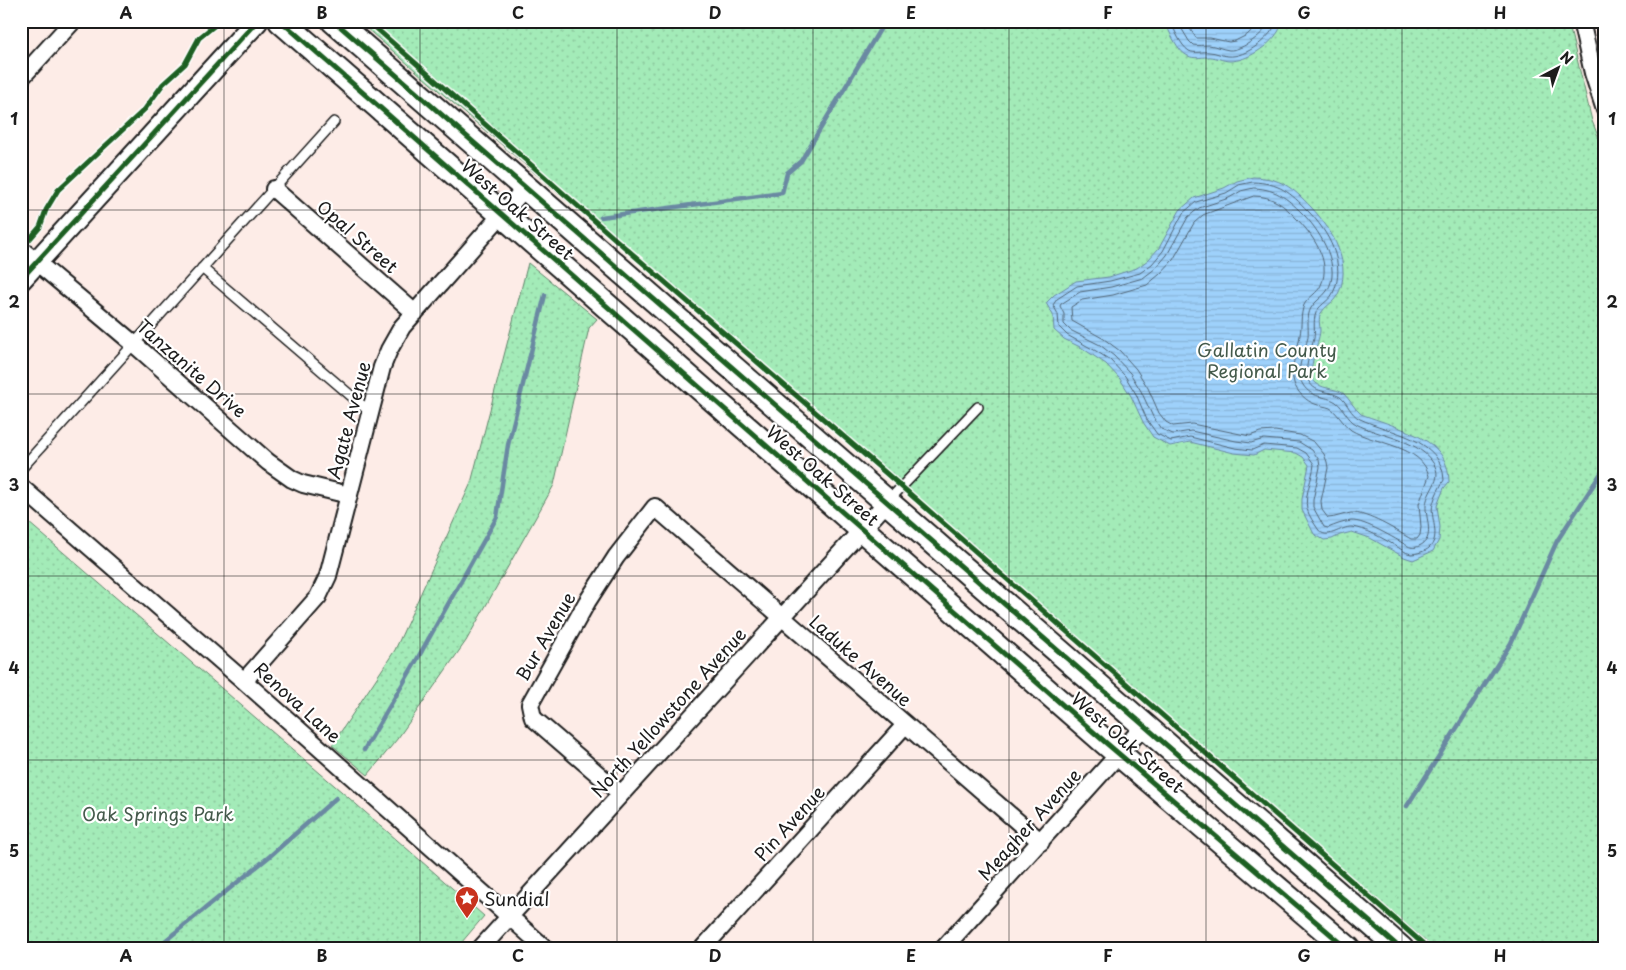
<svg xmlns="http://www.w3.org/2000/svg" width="1626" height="970" font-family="'Playpen Sans',sans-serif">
	<defs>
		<pattern id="park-dots" width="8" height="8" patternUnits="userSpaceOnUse" patternTransform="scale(1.25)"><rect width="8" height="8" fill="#a3ebb8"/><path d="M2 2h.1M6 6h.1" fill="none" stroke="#8cc99e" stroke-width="1.8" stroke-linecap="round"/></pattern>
		<pattern id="water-rules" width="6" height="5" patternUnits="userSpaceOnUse" patternTransform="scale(1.25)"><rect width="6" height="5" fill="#9ed1fb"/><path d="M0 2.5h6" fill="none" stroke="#88b3d7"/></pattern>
	</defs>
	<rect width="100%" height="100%" fill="#fdece7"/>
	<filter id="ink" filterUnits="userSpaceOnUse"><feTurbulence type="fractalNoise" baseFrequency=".02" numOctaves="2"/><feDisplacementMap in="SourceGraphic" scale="10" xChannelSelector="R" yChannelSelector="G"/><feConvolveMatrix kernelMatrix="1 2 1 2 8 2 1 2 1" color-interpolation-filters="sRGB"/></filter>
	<g filter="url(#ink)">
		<path fill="url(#park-dots)" stroke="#60846a" d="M358 21H1568L1592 121 1605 153V949H1435Z
			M528 263 597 319 589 328 554 485 466 641 398 738 368 775 332 745 395 650 471 483Z
			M21 516 349 798 484 916 456 949H21Z"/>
		<path fill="url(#water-rules)" stroke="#6a89a2" d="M1164 21H1282C1281 25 1280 29 1278 32 1269 46 1247 61 1230 61 1222 61 1215 56 1207 57 1201 57 1194 59 1188 56 1177 51 1170 32 1164 21Z
			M1253 177C1281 178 1292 187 1311 207 1332 229 1354 266 1337 296 1333 303 1325 306 1321 313 1318 318 1320 325 1320 331 1319 343 1307 370 1313 380 1320 390 1335 387 1344 394 1350 400 1354 408 1361 414 1384 423 1424 433 1439 452 1446 460 1449 472 1449 482L1444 488 1437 506 1440 527 1439 540 1433 551 1413 560 1404 557 1370 538 1352 532 1340 535 1332 539 1324 540 1314 534 1302 510V499L1309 465 1303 457 1296 453 1264 450 1254 455 1234 453 1190 442 1170 446 1153 437 1143 422 1131 396 1120 379 1106 364 1082 348 1064 339 1054 330 1053 315 1046 303 1054 295 1076 281 1109 277 1137 268 1148 260 1159 248 1180 210 1194 198 1224 188 1237 181Z"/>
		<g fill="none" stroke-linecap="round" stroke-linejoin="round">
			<path stroke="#506475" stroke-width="1" d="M1170 21C1175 30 1180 45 1189 51 1195 54 1203 51 1209 52 1216 52 1222 56 1228 56 1246 58 1272 37 1277 21
				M1177 21 1189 41 1193 45C1198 46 1203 45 1209 45 1216 46 1222 49 1229 50 1242 51 1266 33 1270 21
				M1185 21 1196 38H1210L1229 42 1235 41 1247 35 1262 21
				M1253 182C1279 183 1290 192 1308 211 1328 231 1347 264 1333 293 1329 302 1317 305 1315 316 1313 325 1316 334 1313 342 1310 354 1304 368 1308 379 1313 394 1329 390 1340 397 1348 403 1350 414 1360 419 1390 433 1442 438 1444 480 1440 487 1435 495 1433 504 1429 517 1442 536 1429 548 1426 551 1416 554 1411 554 1405 553 1400 548 1394 545 1384 539 1365 528 1352 527 1341 526 1326 542 1318 529 1314 523 1309 516 1307 509 1304 494 1313 478 1314 464L1306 453 1297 448 1264 445 1252 450 1235 448 1190 437 1171 441 1157 434 1147 420 1136 394 1125 376 1110 360 1096 351 1067 335 1059 327 1058 314 1053 305 1057 299 1077 286 1110 281 1140 273 1152 264 1163 251 1183 213 1196 202 1226 193 1239 185Z
				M1254 188C1278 189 1289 200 1305 216 1321 233 1342 268 1327 291 1323 297 1315 301 1311 308 1306 317 1309 327 1308 337 1305 352 1294 370 1303 385 1312 399 1325 395 1336 402 1344 408 1347 419 1356 424 1379 436 1415 439 1431 460 1446 479 1428 487 1426 505 1425 518 1436 539 1419 546 1415 548 1412 548 1408 546 1395 539 1365 520 1351 521 1343 522 1335 525 1328 528L1324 527 1313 507V500L1320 467 1319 460 1312 450 1299 442 1264 439 1251 443 1236 441 1191 431 1173 434 1161 429 1153 417 1141 391 1130 373 1114 356 1100 345 1070 330 1064 324V314L1060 306 1061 304 1080 292 1111 287 1143 278 1156 268 1167 255 1188 217 1199 208 1229 198 1241 191Z
				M1254 196C1272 196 1284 205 1296 218 1312 234 1332 261 1321 285 1318 293 1308 297 1304 305 1300 315 1302 325 1300 335 1298 352 1289 366 1294 383 1297 392 1306 401 1315 404 1320 406 1325 406 1330 408 1336 411 1343 424 1351 430 1374 444 1422 445 1429 476L1419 504 1421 527 1420 535 1417 539H1411C1397 531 1367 512 1351 513 1343 514 1335 518 1328 518L1322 510 1321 501 1328 468 1327 462 1324 454 1314 442 1300 435 1275 431 1260 432 1250 436 1192 424 1173 426 1166 422 1159 413 1148 388 1136 369 1120 351 1104 339 1072 321 1071 307 1082 300 1113 295 1147 285 1160 274 1173 260 1194 223 1203 215Z"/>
			<path stroke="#6a89a2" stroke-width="4.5" d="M601 217 782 193 787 173 801 161 885 21
				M364 750 415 663 497 517 508 445 545 295
				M1407 806 1511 643 1557 541 1605 467
				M155 949 270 856 336 798"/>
			<g stroke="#1c1c1c" stroke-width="12">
				<path id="service" d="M202 268 370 412
					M21 469 334 122
					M888 501 978 407"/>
			</g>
			<g stroke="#1c1c1c" stroke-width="20">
				<path id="minor" d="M1581 21 1593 73 1605 110
					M21 78 73 21
					M274 189 415 313
					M21 249 134 344 268 462 292 479 303 484 349 495
					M21 487 244 681 546 949
					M244 681 318 597 328 576 382 367 389 350 402 327 525 188
					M621 794 533 718 530 704 587 602 616 557 655 507 1041 842
					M480 949 887 502
					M702 949 905 725
					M943 949 1144 726"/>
			</g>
			<g stroke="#1c1c1c" stroke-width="25">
				<path id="tertiary" d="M21 279 257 21"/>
			</g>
			<g stroke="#1c1c1c" stroke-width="28">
				<path id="secondary" d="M281 21 1105 742 1348 949
					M334 21 1401 949"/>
			</g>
			<use href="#service" stroke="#fff" stroke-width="9"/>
			<use href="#minor" stroke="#fff" stroke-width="16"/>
			<use href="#tertiary" stroke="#fff" stroke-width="21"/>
			<use href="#secondary" stroke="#fff" stroke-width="24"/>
			<g stroke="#fff" stroke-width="8">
				<path id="cycleway" d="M281 21 1105 742 1348 949
					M334 21 1401 949
					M368 21 614 238 902 487 1429 949
					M21 249 40 227 46 210 58 190 145 109 163 84 185 64 199 38 220 21
					M21 279 257 21"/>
			</g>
			<use href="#cycleway" stroke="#1b5e20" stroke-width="5"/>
		</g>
	</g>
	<path fill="none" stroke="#1c1c1c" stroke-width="1" stroke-opacity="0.55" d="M224 21V949M420 21V949M617 21V949M813 21V949M1009 21V949M1206 21V949M1402 21V949M21 210H1605M21 394H1605M21 576H1605M21 760H1605"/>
	<defs>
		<g id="sight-pin" transform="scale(1.25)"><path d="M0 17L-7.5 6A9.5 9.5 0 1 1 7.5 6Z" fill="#c8321e" stroke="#fff"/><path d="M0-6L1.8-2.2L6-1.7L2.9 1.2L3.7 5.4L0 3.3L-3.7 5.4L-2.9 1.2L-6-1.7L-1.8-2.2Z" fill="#fff"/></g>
	</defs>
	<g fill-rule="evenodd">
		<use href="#sight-pin" x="467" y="898"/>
	</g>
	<g text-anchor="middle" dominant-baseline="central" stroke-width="4.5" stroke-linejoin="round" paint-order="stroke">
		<g font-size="18" fill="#1c1c1c" stroke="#fff">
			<text transform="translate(518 209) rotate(41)">West Oak Street</text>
			<text transform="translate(358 236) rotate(41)">Opal Street</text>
			<text transform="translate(192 368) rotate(41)">Tanzanite Drive</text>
			<text transform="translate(348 420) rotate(-75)">Agate Avenue</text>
			<text transform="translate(823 475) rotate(41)">West Oak Street</text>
			<text transform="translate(545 636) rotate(-60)">Bur Avenue</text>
			<text transform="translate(861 660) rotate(41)">Laduke Avenue</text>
			<text transform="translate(298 702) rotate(42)">Renova Lane</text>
			<text transform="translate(668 712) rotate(-48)">North Yellowstone Avenue</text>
			<text transform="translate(1128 742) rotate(41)">West Oak Street</text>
			<text transform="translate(789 823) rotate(-48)">Pin Avenue</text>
			<text transform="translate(1029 824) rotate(-48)">Meagher Avenue</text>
		</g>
		<g font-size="18" fill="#445a4b" stroke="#fff">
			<text x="1267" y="349">Gallatin County<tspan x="1267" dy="21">Regional Park</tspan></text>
			<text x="158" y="813">Oak Springs Park</text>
		</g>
		<g font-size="18" fill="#1c1c1c" stroke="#fff" text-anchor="start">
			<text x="484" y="898">Sundial</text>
		</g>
	</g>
	<rect width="1626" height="970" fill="none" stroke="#fff" stroke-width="55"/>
	<g transform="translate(1558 68) rotate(41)" stroke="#ffffff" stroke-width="4" paint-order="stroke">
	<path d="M0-4L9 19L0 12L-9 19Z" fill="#1c1c1c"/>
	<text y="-8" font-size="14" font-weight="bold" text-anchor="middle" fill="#1c1c1c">N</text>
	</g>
	<rect x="28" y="28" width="1570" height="914" fill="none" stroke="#1c1c1c" stroke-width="2"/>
	<g font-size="16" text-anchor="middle" font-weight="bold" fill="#1c1c1c">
		<text x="126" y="19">A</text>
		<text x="322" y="19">B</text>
		<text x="518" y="19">C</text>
		<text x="715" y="19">D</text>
		<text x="911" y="19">E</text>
		<text x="1108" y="19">F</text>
		<text x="1304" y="19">G</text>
		<text x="1500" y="19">H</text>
		<text x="14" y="125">1</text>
		<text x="1612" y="125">1</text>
		<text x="14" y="308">2</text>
		<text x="1612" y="308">2</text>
		<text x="14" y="491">3</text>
		<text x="1612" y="491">3</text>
		<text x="14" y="674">4</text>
		<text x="1612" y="674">4</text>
		<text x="14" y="857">5</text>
		<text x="1612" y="857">5</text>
		<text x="126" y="962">A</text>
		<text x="322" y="962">B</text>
		<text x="518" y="962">C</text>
		<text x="715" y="962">D</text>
		<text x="911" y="962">E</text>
		<text x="1108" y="962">F</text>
		<text x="1304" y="962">G</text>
		<text x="1500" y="962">H</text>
	</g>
</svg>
